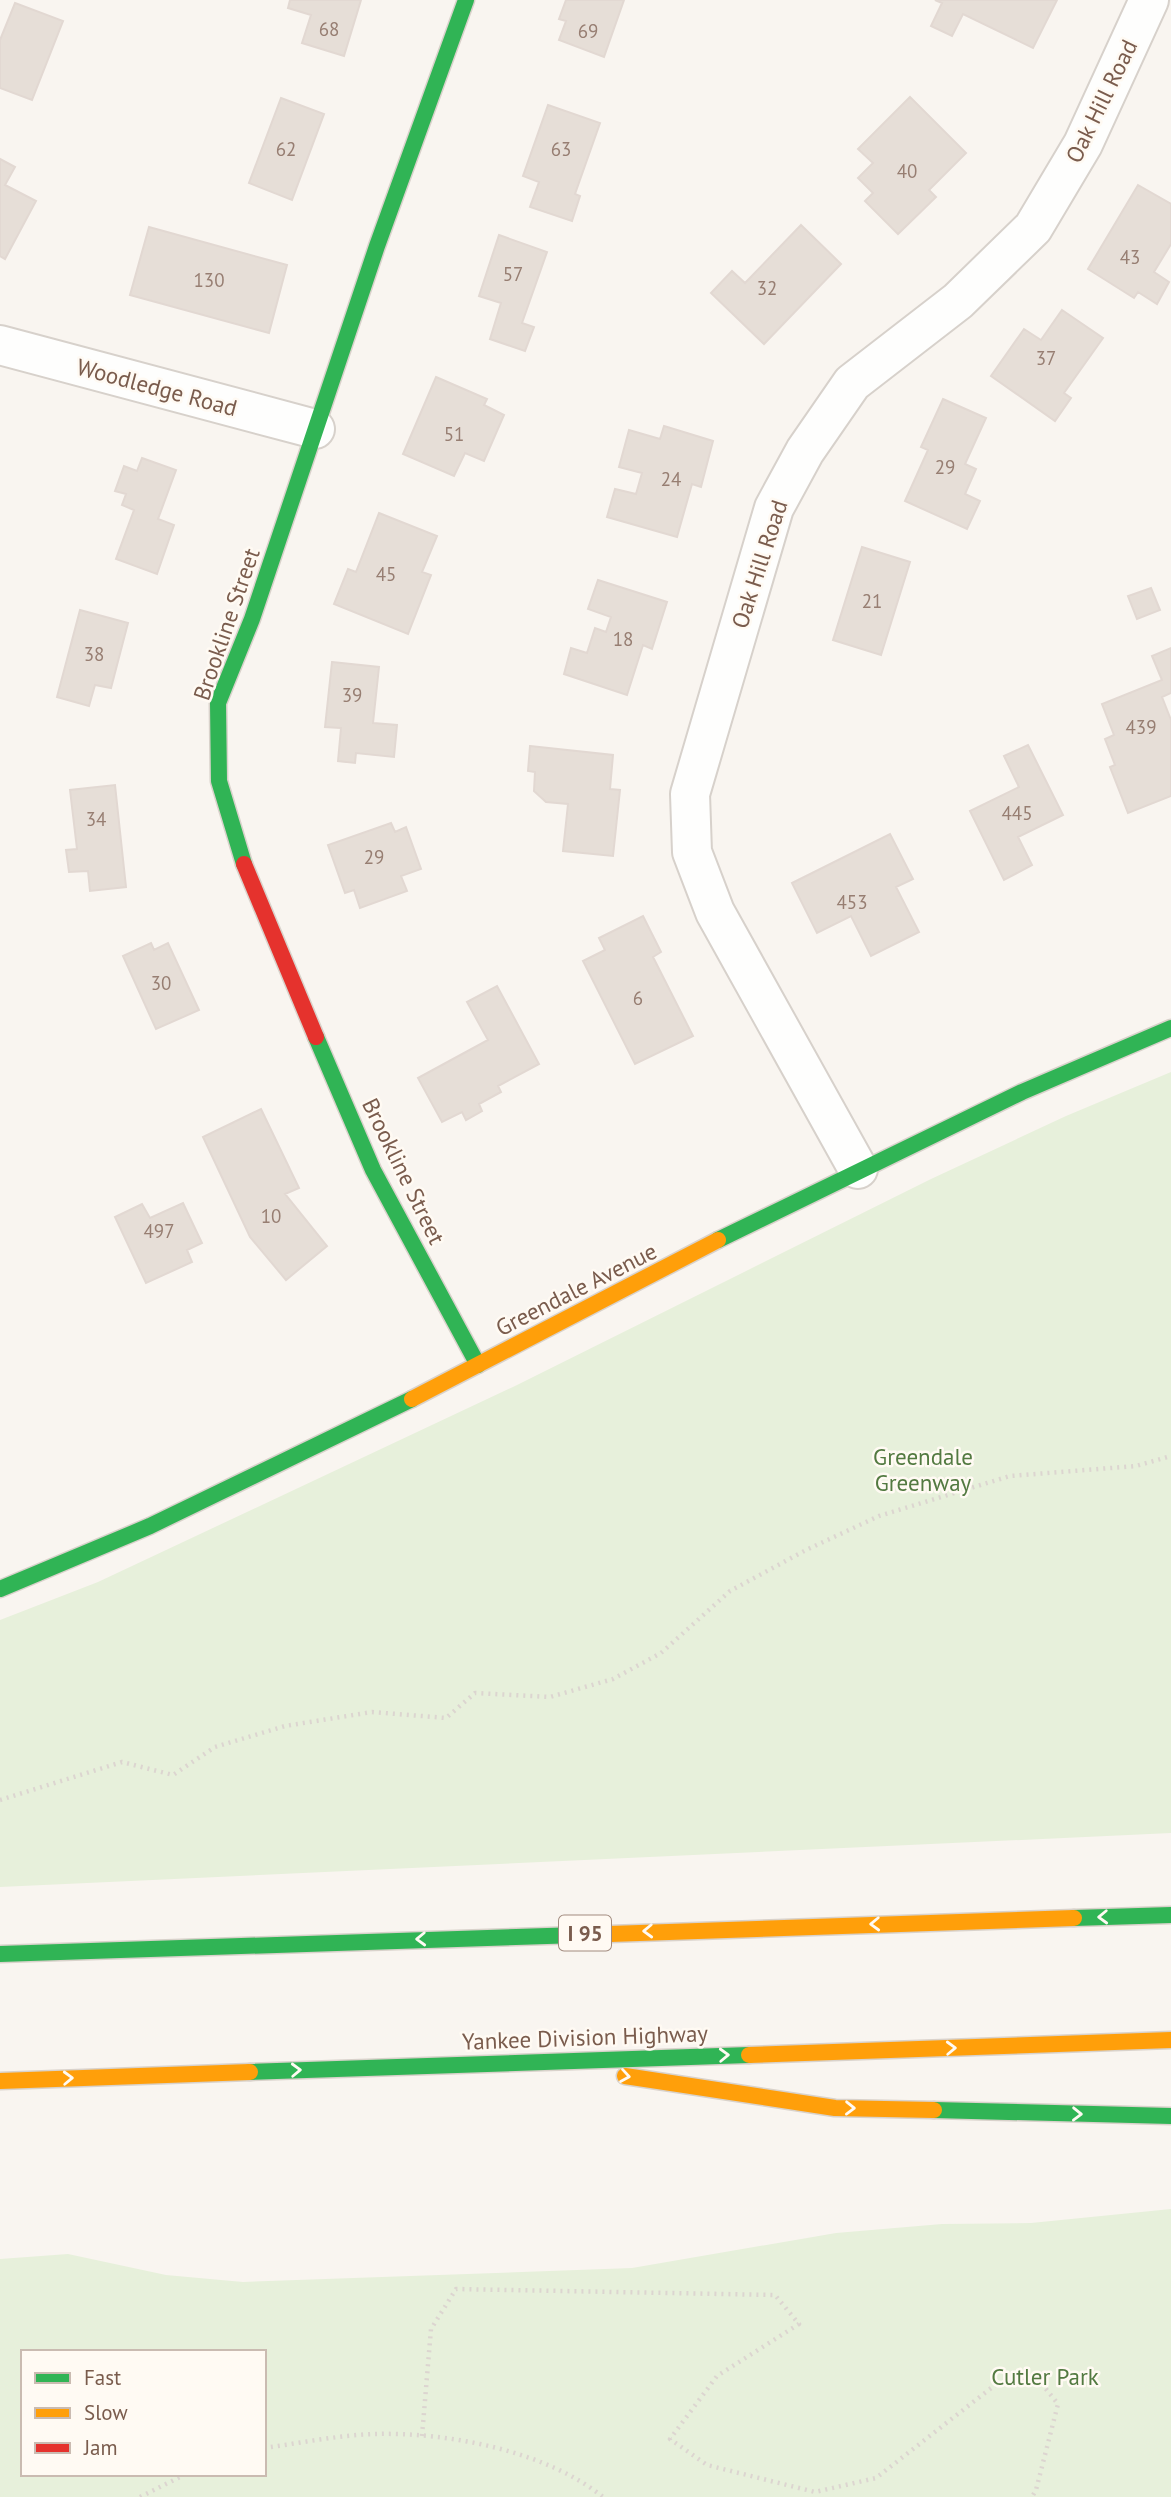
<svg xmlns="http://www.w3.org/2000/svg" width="1171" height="2497" font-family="'PT Sans',sans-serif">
	<rect width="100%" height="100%" fill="#f9f5f0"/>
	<path fill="#e7f0db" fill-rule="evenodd" d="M1171 1072V1833L0 1887V1620L98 1582 515 1386 931 1179 1066 1116Z
		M1171 2209V2497H0V2259L68 2254 166 2275 243 2282 632 2268 836 2233 942 2224 1031 2223ZM23 2352H264V2474H23Z"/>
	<path fill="#e6ded7" stroke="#e2d8d2" stroke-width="2" d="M290 0H361L344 56 302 43 311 15 288 8Z
		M566 0H624L604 57 559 40 566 21 559 19Z
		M935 0H1057L1033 48 963 14 952 36 931 26 942 3Z
		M15 3 63 21 32 100 0 88V40Z
		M910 97 966 153 929 190 936 197 898 234 865 201 873 193 858 178 873 163 858 149Z
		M281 98 324 114 292 200 249 183Z
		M548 105 600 123 575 194 580 196 572 221 530 207 539 182 523 176Z
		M0 159 15 167 5 185 36 201 5 259 0 256Z
		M1138 185 1171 204V244L1154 272 1169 282 1157 304 1138 292 1134 298 1088 269Z
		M801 225 841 264 764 344 711 293 732 271 745 283Z
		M149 227 287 265 269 333 130 295Z
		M499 235 547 252 522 323 534 327 525 351 490 339 501 303 479 296Z
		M1062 310 1103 338 1064 393 1071 398 1055 421 991 376 1024 329 1041 340Z
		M436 377 487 399 484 405 504 415 484 461 465 453 454 476 403 454Z
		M943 399 986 418 965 464 976 469 965 494 980 501 967 529 905 501 928 450 921 447Z
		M664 426 713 441 701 487 692 484 677 537 607 517 615 489 636 494 642 473 619 467 629 430 660 439Z
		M142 458 176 470 158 519 174 525 157 574 116 559 134 510 122 505 126 494 115 491 124 466 137 471Z
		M379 513 437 536 422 572 431 575 408 634 334 604 348 569 356 572Z
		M862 547 910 562 881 655 833 640Z
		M598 580 667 602 652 649 643 645 627 695 564 674 571 648 587 653 595 628 606 632 611 617 588 609Z
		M1151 588 1160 610 1137 619 1128 596Z
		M80 610 128 623 111 688 95 685 89 706 57 697Z
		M1171 648V693L1162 697 1171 720V796L1128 813 1110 767 1115 765 1105 739 1114 735 1102 704 1162 680 1152 656Z
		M332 662 379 667 373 723 397 725 394 757 356 753 355 763 338 761 341 728 325 727Z
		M1028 745 1063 815 1018 837 1032 865 1004 880 970 811 1019 787 1004 756Z
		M530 746 613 755 610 789 620 790 613 856 563 851 568 804 546 802 534 791 535 772 528 771Z
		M115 785 126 887 90 891 88 871 69 872 66 850 77 849 70 790Z
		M391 823 395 832 406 827 421 869 401 876 407 891 360 908 354 890 345 893 328 845Z
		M890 834 913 879 896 887 919 932 871 956 851 916 817 933 792 883Z
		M643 916 661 952 653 957 693 1036 635 1064 583 961 605 950 599 938Z
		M151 943 154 950 168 943 199 1010 156 1029 123 956Z
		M497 986 539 1064 498 1086 501 1092 479 1104 482 1111 466 1120 462 1112 442 1122 418 1078 488 1040 467 1002Z
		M261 1109 299 1188 285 1194 327 1246 286 1280 250 1237 203 1137Z
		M183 1203 202 1243 187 1250 192 1262 146 1283 115 1217 142 1204 150 1218Z"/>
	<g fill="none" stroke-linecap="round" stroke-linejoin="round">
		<g stroke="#d7d1cb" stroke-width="42">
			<path id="street" d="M0 345 315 429
				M858 1169 715 912 692 852 690 794 774 508 805 451 852 383 958 301 1033 228 1083 144 1149 0"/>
		</g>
		<g stroke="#d9d2cb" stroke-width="19">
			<path id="fast" d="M244 864 219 781 218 703 252 619 377 246 466 0
				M316 1037 373 1170 478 1365
				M718 1240 1022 1092 1171 1028
				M0 1589 150 1526 412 1399
				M1074 1918 1171 1915
				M0 1954 610 1934
				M250 2072 749 2055
				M934 2110 1171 2116"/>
		</g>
		<g stroke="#d9d2cb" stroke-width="19">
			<path id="slow" d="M412 1399 718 1240
				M610 1934 1074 1918
				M749 2055 1171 2040
				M625 2076 835 2108 934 2110
				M0 2081 250 2072"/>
		</g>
		<g stroke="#d9d2cb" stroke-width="19">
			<path id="jam" d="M244 864 316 1037"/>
		</g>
		<path stroke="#dcd5d0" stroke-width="4.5" stroke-dasharray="2 5" stroke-linecap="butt" d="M0 1800 122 1762 173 1775 215 1747 285 1726 372 1712 446 1718 475 1693 550 1697 613 1679 661 1653 730 1591 806 1550 879 1516 1010 1476 1136 1466 1171 1456
			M422 2436 431 2329 456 2289 775 2295 799 2324 717 2376 670 2439 707 2465 815 2492 876 2478 995 2385 1038 2379 1058 2404 1036 2490 1032 2497
			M264 2448C301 2443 339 2435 375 2434 448 2432 546 2451 603 2497
			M140 2497 186 2474"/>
		<use href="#street" stroke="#fefefd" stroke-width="38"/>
		<use href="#fast" stroke="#30b455" stroke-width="16"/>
		<use href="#slow" stroke="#ff9f0a" stroke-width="16"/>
		<use href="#jam" stroke="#e5322d" stroke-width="16"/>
	</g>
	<defs><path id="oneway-chevron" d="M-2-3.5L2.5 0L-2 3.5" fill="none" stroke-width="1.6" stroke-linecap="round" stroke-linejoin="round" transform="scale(1.75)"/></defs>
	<g stroke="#fffaf3">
		<use href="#oneway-chevron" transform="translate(1103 1917) rotate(178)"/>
		<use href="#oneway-chevron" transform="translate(875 1924) rotate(178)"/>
		<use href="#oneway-chevron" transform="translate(648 1931) rotate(178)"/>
		<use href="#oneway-chevron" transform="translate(421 1939) rotate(178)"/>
		<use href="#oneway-chevron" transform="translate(951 2048) rotate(-2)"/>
		<use href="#oneway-chevron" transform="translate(724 2055) rotate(-2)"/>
		<use href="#oneway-chevron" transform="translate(296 2070) rotate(-2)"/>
		<use href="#oneway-chevron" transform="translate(625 2076) rotate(9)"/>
		<use href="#oneway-chevron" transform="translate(68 2078) rotate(-2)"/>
		<use href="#oneway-chevron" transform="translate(850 2108) rotate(1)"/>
		<use href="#oneway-chevron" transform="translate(1077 2114) rotate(1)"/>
	</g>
	<g text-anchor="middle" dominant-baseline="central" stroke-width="5" stroke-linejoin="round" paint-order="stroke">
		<g font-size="19" fill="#977e72">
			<text x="329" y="29">68</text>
			<text x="588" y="31">69</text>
			<text x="286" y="149">62</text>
			<text x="561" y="149">63</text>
			<text x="907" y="171">40</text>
			<text x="1130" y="257">43</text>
			<text x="513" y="274">57</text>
			<text x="209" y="280">130</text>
			<text x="767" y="288">32</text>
			<text x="1046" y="358">37</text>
			<text x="454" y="434">51</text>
			<text x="945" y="467">29</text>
			<text x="671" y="479">24</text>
			<text x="386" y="574">45</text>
			<text x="872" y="601">21</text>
			<text x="623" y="639">18</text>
			<text x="94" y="654">38</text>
			<text x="352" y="695">39</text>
			<text x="1141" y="727">439</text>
			<text x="1017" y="813">445</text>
			<text x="96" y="819">34</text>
			<text x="374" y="857">29</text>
			<text x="852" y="902">453</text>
			<text x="161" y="983">30</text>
			<text x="638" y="998">6</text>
			<text x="271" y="1216">10</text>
			<text x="159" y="1231">497</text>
		</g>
		<rect fill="#fffaf3" stroke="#a28b7f" stroke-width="2" x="559" y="1915.5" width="52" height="35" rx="5"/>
		<g font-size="21" font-weight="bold" fill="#7a5c4d">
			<text x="585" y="1933">I 95</text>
		</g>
		<g font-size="23" fill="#7a5c4d" stroke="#fffaf3">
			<text transform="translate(1101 101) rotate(-64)">Oak Hill Road</text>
			<text transform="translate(157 387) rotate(15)">Woodledge Road</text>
			<text transform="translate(759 564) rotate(-72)">Oak Hill Road</text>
			<text transform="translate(226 624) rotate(-71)">Brookline Street</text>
			<text transform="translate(404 1171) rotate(64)">Brookline Street</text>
			<text transform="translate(576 1289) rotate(-27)">Greendale Avenue</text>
			<text transform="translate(585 2037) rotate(-2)">Yankee Division Highway</text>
		</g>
		<g font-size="23" fill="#537a41" stroke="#fffaf3">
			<text x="923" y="1456">Greendale<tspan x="923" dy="26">Greenway</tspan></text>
			<text x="1045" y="2376">Cutler Park</text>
		</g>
	</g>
	<rect x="21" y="2350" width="245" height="126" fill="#fffaf3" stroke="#cabbb1" stroke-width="2"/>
	<rect x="35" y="2373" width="35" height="10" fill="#30b455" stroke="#cabbb1" stroke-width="2"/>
	<text x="84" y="2385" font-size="21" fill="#7a5c4d">Fast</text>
	<rect x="35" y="2408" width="35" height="10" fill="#ff9f0a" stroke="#cabbb1" stroke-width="2"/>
	<text x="84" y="2420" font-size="21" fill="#7a5c4d">Slow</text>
	<rect x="35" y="2443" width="35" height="10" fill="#e5322d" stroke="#cabbb1" stroke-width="2"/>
	<text x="84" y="2455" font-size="21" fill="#7a5c4d">Jam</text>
</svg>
